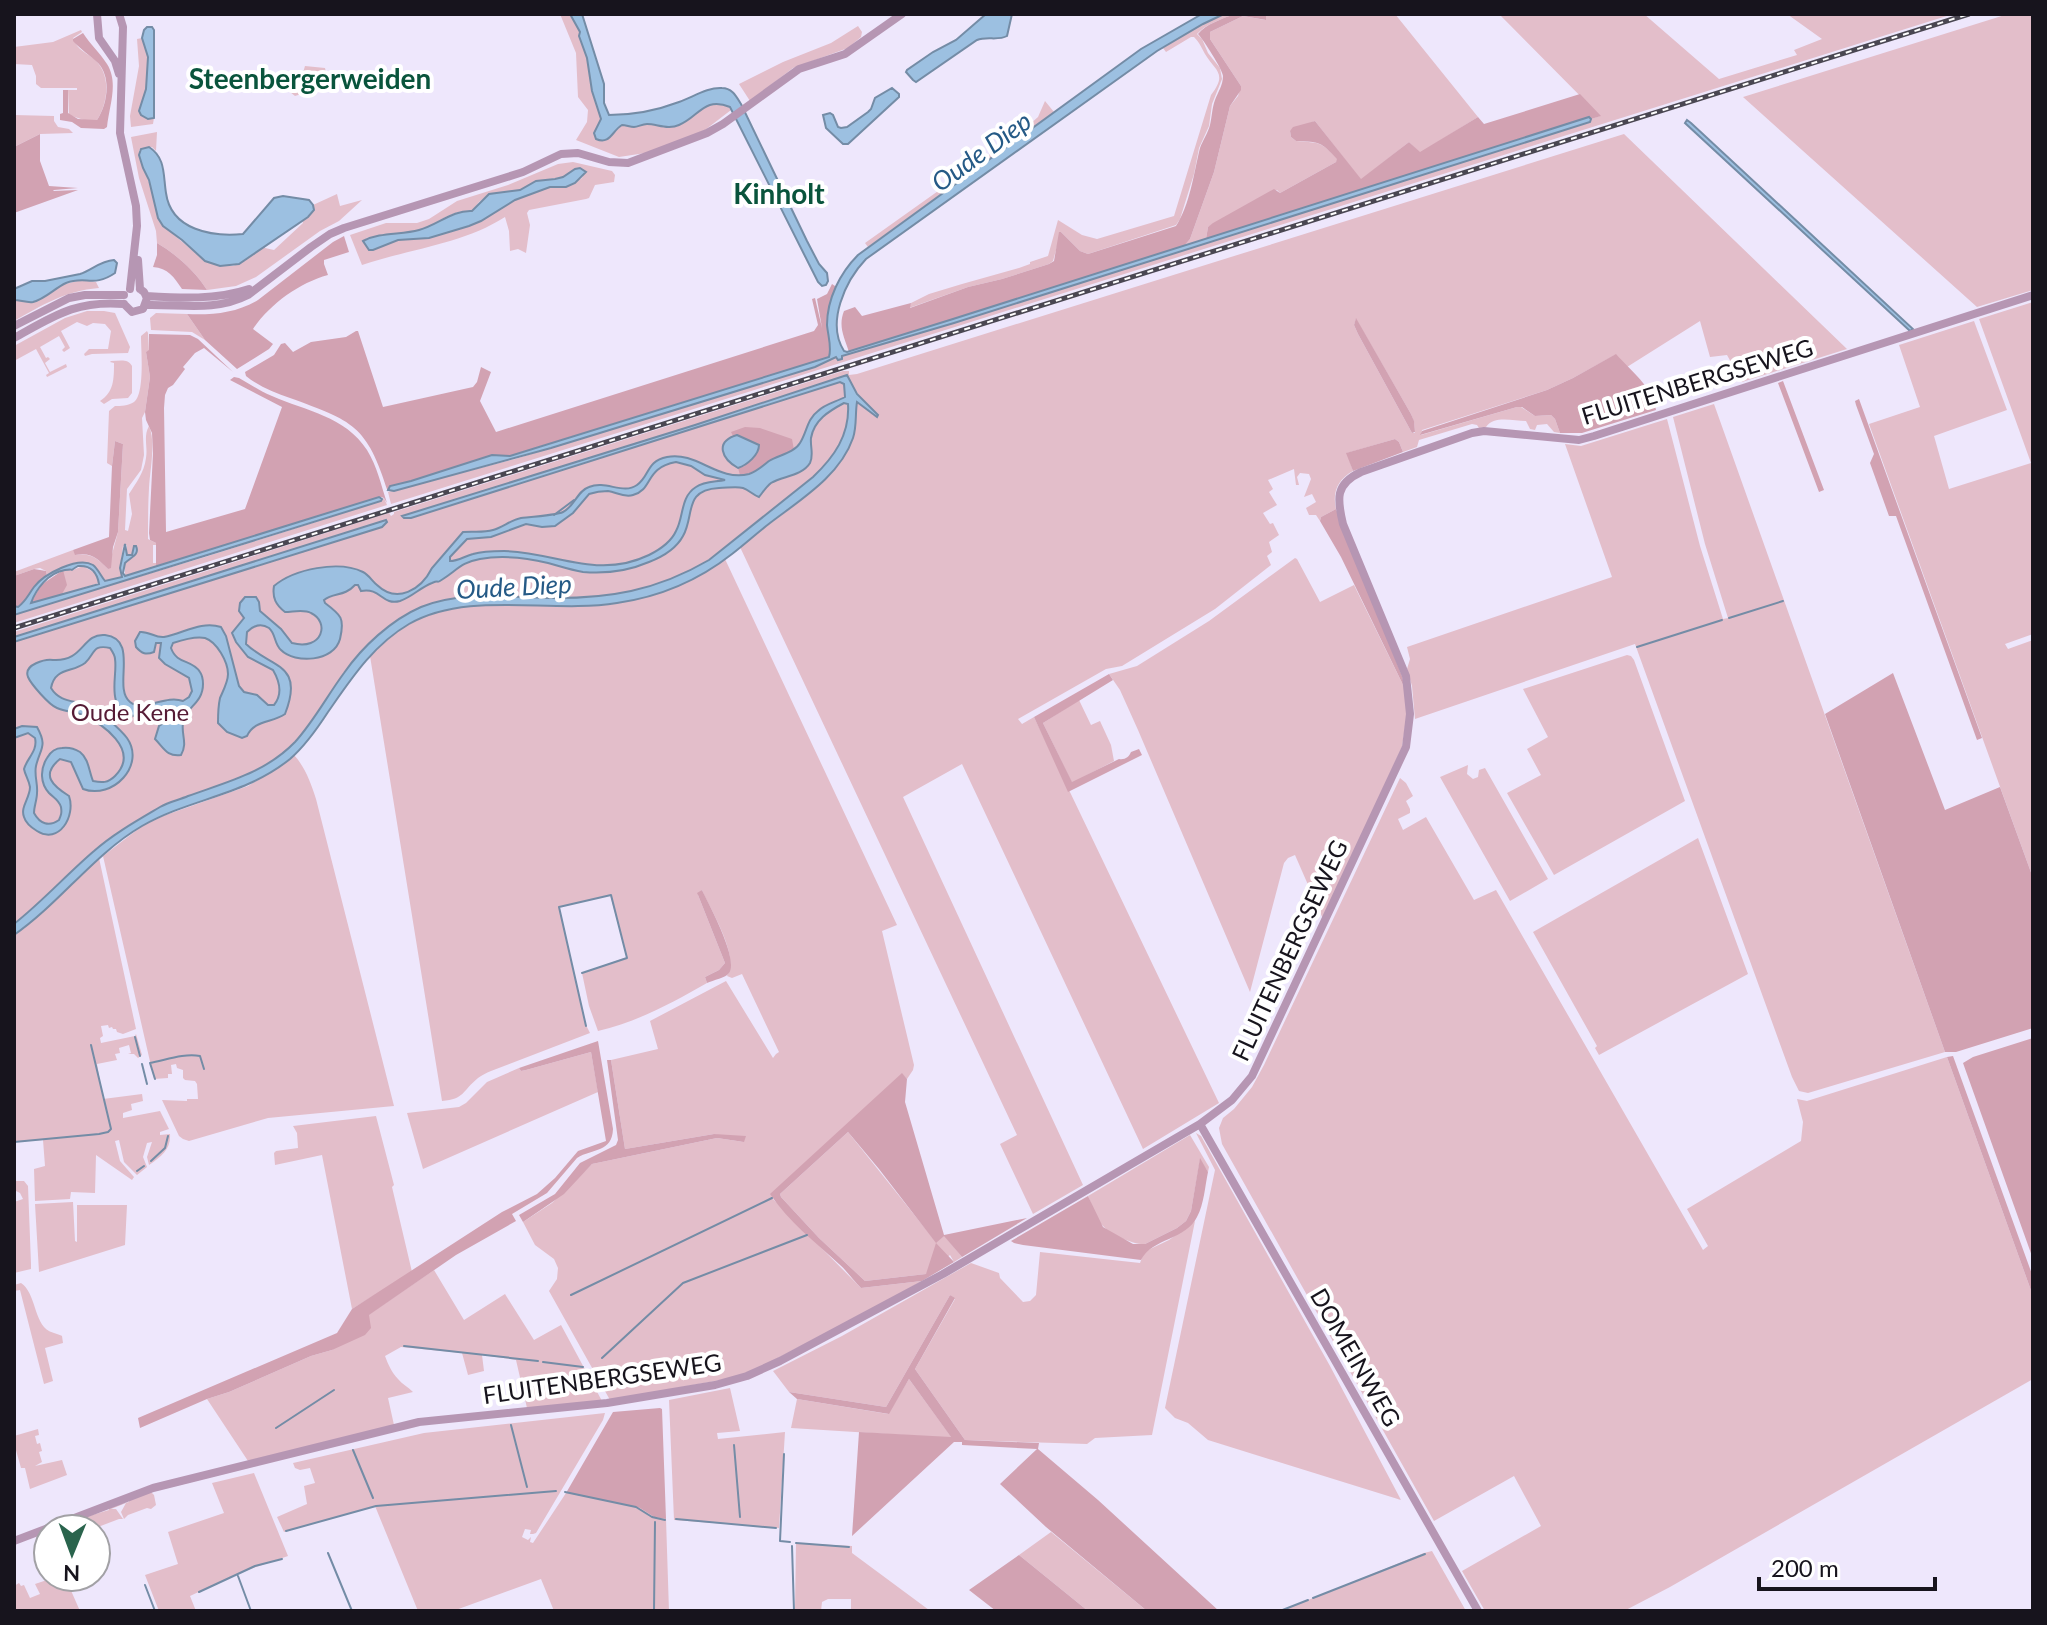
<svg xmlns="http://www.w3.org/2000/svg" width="2047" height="1625" font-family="Lato,sans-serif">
	<rect width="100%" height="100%" fill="#eee7fc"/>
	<path fill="#e3beca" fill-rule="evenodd" d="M560 14H570L580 32 579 36 587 58 592 91 601 119 596 129 601 141 609 139 622 125 633 127 646 124 675 127 682 124 703 107 718 103 727 105 731 110 705 130 652 152 619 157 576 140 587 122 588 110 578 97 576 53Z
		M1224 14H1234C1222 19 1206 24 1197 34L1202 39 1208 53 1220 68 1222 79 1212 104 1209 126 1199 148 1194 174 1180 219 1176 225 1088 254 1080 251 1061 232 1053 261 1049 264 1002 279 968 287 909 308 911 303 929 294 962 284 1019 268 1030 264V262L1048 256 1058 220 1082 235 1097 239 1174 216 1211 95C1228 73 1215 71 1205 54 1201 47 1200 43 1194 37H1191L1166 52 1163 48 1203 24Z
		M1266 14H1395L1478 117 1420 153 1409 142 1361 180 1315 121 1290 131 1291 137 1296 141C1320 143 1320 141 1338 159L1336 162 1280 193 1277 190 1208 227 1206 239 1184 246 1190 239 1214 172 1230 106 1238 96 1241 86 1210 39V32L1243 16 1265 20Z
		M1499 14H1644L1719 79 1797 55 1794 50 1822 39 1787 14H1953L391 504 388 492 515 459 815 367 836 357 838 360 841 359 842 356 954 323 1588 123 1591 119 1600 116Z
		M2008 14H2033V290L1977 307 1743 97Z
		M858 26 862 32 861 37 848 48 793 68 750 101 739 84 783 62 831 43Z
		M81 30 82 32 73 38C77 48 81 50 90 56 112 70 109 101 97 120H84L69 115 68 90H77V88H41L36 84V76L32 65 14 64V47L53 42Z
		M142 38 148 57 146 89 139 111 151 119 154 118 153 124 131 127 130 116 139 66 137 39Z
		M305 66 325 68 328 80 318 83 320 88 295 96 290 92V82L297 76H302Z
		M1045 101 1054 112 868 247 865 243 1021 132 1038 117Z
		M14 115 54 116V121L58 127 69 129 73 133 40 134 14 147Z
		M157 132 156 151 152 147 139 150 143 168 150 185 160 223 200 257 210 263 233 266 246 260 265 246V248L274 250 303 223 302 219 308 217 313 205 337 194 340 206 362 200 339 221 320 231 256 277 236 286 207 290C195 271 176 254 157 243L156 231 139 178 131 137Z
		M1624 134 1847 349 1742 382 1727 355 1710 357 1700 321 1627 367 1615 355 1573 378 1547 390 1422 430 1421 435 1517 407H1521L1535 416 1551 415 1555 419 1560 433 1554 432 1547 424 1537 425 1535 430 1530 429 1526 421C1513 421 1494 415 1486 427L1479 428 1477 425 1472 424 1419 440 1417 447 1403 452 1399 442 1395 439 1347 453 1353 471C1338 479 1332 492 1336 509L1321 517 1320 521 1316 515H1309L1306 508 1316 502 1312 494 1304 497 1311 479 1309 474 1300 473 1297 477 1299 485H1296L1294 469 1268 480 1273 489 1269 492 1277 505 1263 513 1270 524 1273 523 1279 535 1269 542 1272 552 1267 556 1271 565 1215 609 1122 666 1106 669 1018 719 1022 724 1034 717 1219 1103 1143 1149 962 764 903 797 1083 1185 1033 1214 1000 1144 1017 1135 740 547C776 516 835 485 852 439 857 427 855 414 857 402L876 417 878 415 862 400 849 380C847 391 849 402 848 414 847 428 844 441 843 455L716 563 667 582 630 594 524 603H471L445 608 418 617 396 630 372 650 339 690 313 732 276 766 246 782 154 816 109 847 14 930V632L389 513 391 516 394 514V512L843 371H849V375L857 374ZM1356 319 1411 414 1414 422 1415 433H1412L1358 334 1354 325Z
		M573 162 612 171 615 175 614 182 595 185 589 198 586 199 529 210 527 213 530 225 526 253 518 249 510 251 509 231 505 217C463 244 409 249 362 265L350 235 386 223H417L429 219 457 201 508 185 558 164ZM575 169 585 172 582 178 575 183 567 187H551L515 200 481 221 469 226 429 238 398 240 373 250 366 238C383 235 401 235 418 230 437 225 452 209 472 211L479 202 489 194 520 190 536 181 563 177Z
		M81 280 96 282 99 288C64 291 43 305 14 321V300L33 302 62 285Z
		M2033 302V634L2005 644 2008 649 2033 640V878L1869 424 1920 407 1899 345 1974 321 2007 410 1934 436 1949 489 2031 463 1979 319Z
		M87 311H104L115 313 130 347 128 353 92 354 85 356 84 354 89 349H108L111 331 105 324 93 323 87 326 77 322 61 331 70 348 64 352 62 350 65 347 59 336 40 347 46 358 48 357 50 359 45 363 50 372 66 364 67 367 47 377 46 375 49 373 36 349 14 361V346L65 318Z
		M156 313 187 314 205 340 192 332 151 330 150 318Z
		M147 331 148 333 149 351 146 352 150 377 145 412 142 418 144 455 141 470 127 489 125 530 128 531 132 514 129 494C136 483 144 473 146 458 148 446 143 437 149 426 156 442 150 470 149 488 148 505 148 522 148 539L156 543V545H153V563H156V566L125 576V563C131 557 140 556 137 546L133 547 132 555H127V545L123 546 120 568 122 577 105 581C101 576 98 568 92 565 81 559 56 569 47 576L46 571 40 568 34 569 14 576V572L73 550 76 555C91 553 97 558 108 569L118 532 123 444 115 441 112 466 107 463 109 411 115 406C121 406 128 406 134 402 145 394 141 350 141 336Z
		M111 361C119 361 128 358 132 366V393L128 398 112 399 104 404 100 401C114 392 114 379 114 363L110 362Z
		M1714 404 1945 1052 1808 1093 1799 1091 1792 1077 1635 644 1415 719 1412 686 1407 669 1410 659 1407 647 1612 577 1565 444 1581 446 1667 419 1700 546 1723 619 1728 618 1705 544 1673 417Z
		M384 498 387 505 14 623V615L24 611 205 557 381 501Z
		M1295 558 1297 559 1320 602 1354 585 1405 689 1407 713 1402 747 1323 919 1295 855 1288 858 1284 863 1250 992 1138 730 1120 690 1109 674 1137 666 1209 621Z
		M725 559 897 925 882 931 914 1065 913 1070 907 1079 902 1074 772 1198 861 1288 922 1281 872 1309 751 1372 732 1378 610 1400 549 1291 557 1279 558 1268 554 1259 535 1245 523 1222 552 1203 592 1164 717 1138 744 1142 714 1134 625 1149 611 1060 658 1049 650 1021 726 981 773 1058 776 1054 779 1052 742 974 732 978 727 976C740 956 711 911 702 890L698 895 725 963 719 970 705 977 707 983C672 1003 637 1022 598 1031L589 1006 582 973 627 957 610 895 559 907 586 1025 590 1033 491 1071C486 1073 482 1075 478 1078 462 1091 465 1099 442 1101L370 656C382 645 394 633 408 625 466 592 537 611 600 605 645 602 688 585 725 559Z
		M83 566 95 573 99 583 60 595 63 570H73Z
		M1627 655 1631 656 1634 660 1685 801 1554 875 1507 793 1541 775 1527 749 1548 737 1523 689Z
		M1079 700 1091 725 1100 721 1111 745 1114 761 1072 783 1043 723Z
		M294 755C305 767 311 783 316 799L394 1106 268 1118 189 1141 183 1139 179 1136 162 1100 187 1101V1099H198L197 1084 195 1081 185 1080 183 1078V1070L177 1068 176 1064 171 1065 172 1074H168V1078L154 1079 103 856 142 826 163 816 248 786 277 768Z
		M1468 765 1467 774 1473 779 1478 777 1479 770 1485 768 1548 879 1510 901 1440 777Z
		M1400 778 1406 783 1413 796 1406 801 1410 809V813L1398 819 1403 830 1426 817 1474 900 1496 890 1703 1250 1708 1246 1687 1209 1801 1141 1803 1122 1797 1099 1807 1101 1947 1057 2033 1296V1379L1670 1587 1624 1611H1485L1462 1571 1541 1526 1514 1476 1434 1521 1222 1144 1219 1128 1223 1118 1234 1109 1252 1087 1264 1065Z
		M1698 838 1748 974 1599 1055 1595 1048 1597 1046 1533 932Z
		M99 858 136 1029 123 1034 117 1032 116 1029H113L112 1027 109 1028 108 1025 101 1026 103 1036 100 1038 101 1043 135 1036 136 1034 142 1055 138 1058 134 1054H128L131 1053 129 1045 119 1048 120 1053 115 1054 117 1060 97 1064 103 1099 142 1094 143 1101 131 1104 132 1110 123 1113V1118L160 1111 169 1129 160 1132V1135L170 1134C171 1149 162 1156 149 1165L147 1157 152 1142 147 1143 143 1157 147 1167 137 1175 124 1162 119 1140 115 1141 120 1161 134 1177 132 1180 96 1155 95 1193 71 1192 70 1199 35 1201 34 1169 45 1166 43 1140 14 1142V935L41 914Z
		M591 1052 598 1092 423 1169 407 1113 459 1107 466 1103 487 1082 519 1068 521 1071 526 1070Z
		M376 1116 394 1185 392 1187 412 1272 352 1309 322 1155 275 1165 274 1153 276 1151 298 1148 297 1133 293 1126Z
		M848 1132 936 1242 944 1235 962 1257 954 1262 950 1255 926 1274 865 1281 819 1238 781 1197 780 1194Z
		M1196 1133 1201 1136 1330 1366 1401 1500 1208 1440 1188 1423 1175 1418 1165 1408 1215 1170Z
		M1190 1135 1209 1167 1208 1172 1200 1160 1191 1211 1186 1221 1177 1228 1145 1244C1134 1245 1111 1235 1103 1226 1096 1219 1092 1205 1088 1196Z
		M14 1181H24L28 1186 31 1264V1269L14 1273V1202L23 1199 20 1193 14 1190Z
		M73 1202 75 1241 77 1242V1205H127L125 1245 39 1272 35 1204Z
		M1195 1221 1152 1435 1095 1438 1087 1444 965 1440 915 1369 955 1299 950 1295 886 1407 789 1392 773 1371 842 1336 971 1263 999 1273 1000 1278 1023 1302 1030 1301 1036 1295 1040 1252 1140 1263 1143 1255 1148 1250 1169 1240Z
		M434 1270 464 1320 505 1294 534 1340 561 1325 602 1401 527 1408 516 1360 482 1355 484 1371 468 1375 462 1353 401 1347 385 1356C388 1364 392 1373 398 1379 402 1384 408 1387 413 1392L388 1398 394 1425 248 1461 207 1399 229 1392 311 1356 332 1350 368 1315Z
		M21 1283C36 1293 34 1323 49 1331 50 1332 61 1335 62 1336L63 1343 45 1348 53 1381 44 1384 20 1290 14 1291V1285Z
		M909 1379 952 1438 791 1428 797 1399 888 1414Z
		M730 1388 740 1431 717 1433 718 1439 785 1432 779 1528 674 1520 669 1400Z
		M605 1413 603 1420 536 1533 533 1534H530L531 1530 525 1529 522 1537 528 1540 531 1537 530 1542 533 1543 566 1493 640 1508 654 1517 666 1519 669 1611H554L541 1579 453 1611H418L375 1506 284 1532 277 1517 307 1504 304 1486 315 1483 310 1468 300 1470 295 1468 293 1463 424 1433Z
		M38 1429 39 1435 35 1436 37 1444 40 1443 42 1451 39 1452 42 1462 35 1466 62 1460 67 1475 30 1489 25 1468H21L14 1443V1436Z
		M254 1473 288 1556 239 1573 190 1596 196 1611H159L145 1575 178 1564 168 1532 224 1513 212 1483Z
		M151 1492 154 1495 156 1505 151 1509 147 1508 128 1515 124 1519 121 1512 126 1503 111 1509H116L123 1519H119L98 1527 96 1529H85L82 1518 109 1510 108 1507 129 1502V1499Z
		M1051 1532 1147 1611H1088L1019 1555Z
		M796 1543 852 1546V1553L929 1610 851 1611V1599H828L822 1602 821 1611H795Z
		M1432 1551 1466 1611H1281L1424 1553Z
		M56 1577H65L80 1611H14V1586L19 1583 21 1586 24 1585 30 1598 40 1594 35 1584Z"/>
	<path fill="#d2a2b2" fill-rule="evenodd" d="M1234 14H1266V20L1243 16 1210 32V39L1241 86V90L1230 106 1214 172 1190 239 1184 246 849 352C844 337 838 326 844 311L855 307 862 316 911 303 910 308 968 287 1002 279 1049 264 1054 261 1059 232H1061L1080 251 1088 254 1176 226C1190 205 1194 172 1200 148 1203 140 1208 133 1210 125 1212 117 1212 108 1215 100 1218 92 1223 85 1223 76 1223 70 1203 39 1198 34 1206 24 1222 19 1234 14Z
		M83 33C90 44 100 53 107 64 119 83 109 106 107 127L104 129 81 128 72 122 60 120V114L63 113V90H68V113L78 119 97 120C107 105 112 78 98 63 90 55 81 50 73 41V39Z
		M1580 94 1601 116 1591 119 1588 117 1206 239 1208 227 1213 223 1274 189 1280 193 1336 162 1337 159C1320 141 1320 142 1296 141L1291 137 1290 131 1293 127 1315 121 1361 179 1409 142 1420 152 1478 117 1484 124Z
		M40 134V161L49 186 78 188 54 190 53 191 78 190 14 213V147Z
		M344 236 349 252 324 260V264L328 275C299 283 270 304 253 329L273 344 269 349 237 369 205 340 187 314C213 315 236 313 258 300L333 242Z
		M157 243C176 254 195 271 207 290L182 289C174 277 168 268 153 267L157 255Z
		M832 284 835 286V288L828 318 831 352 829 357 509 456 492 455 401 484 388 490V492C367 425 353 421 290 398 275 393 258 386 246 376L245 372 274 355 281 344 285 343 293 352 311 342 346 337 356 331H358L383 407 473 387 477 382 481 367 491 372 480 401 496 432 814 331 818 325 812 299 815 298 822 328 817 299 827 294Z
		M1356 318 1411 414 1414 421 1415 432 1412 433 1358 334 1354 325Z
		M149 334 190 335 198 339 233 372 204 348 195 353 183 367 185 369 173 385 168 388 165 395 164 408 166 532 245 509 282 407 230 380 234 377 239 378C250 384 260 391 272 396 306 411 345 416 367 450 377 466 381 485 387 503L384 498 381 497 156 566V543L150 540 149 533 153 453 152 433 146 420 145 412 150 377 146 352 149 350Z
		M1616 354C1631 371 1653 387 1656 410L1582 433H1560L1555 419 1551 415 1535 416 1522 407H1517L1420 435 1422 431 1547 390 1573 378Z
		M1783 381 1824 490 1819 492 1778 383Z
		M1859 399 1982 738 1977 740 1896 516H1889L1870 463 1874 454 1856 405 1855 401Z
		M745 427 760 428 792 439 794 450C777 457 756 474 740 475L738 468 745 466 747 441 737 435 733 436 731 432Z
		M1395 439 1399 442 1403 452 1353 471 1346 453Z
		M115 441 123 444 118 532 113 547 111 568 108 569C97 558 91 552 75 555L73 550 109 537 112 466Z
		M1336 509 1402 676 1405 689 1341 557 1320 521 1321 517Z
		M34 569 46 571 47 576C35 585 30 601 16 607L14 606V576Z
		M63 570 67 585 62 594 31 603 41 585Z
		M1893 673 1945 810 2000 787 2033 878V1028L1956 1052H1945L1825 714Z
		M1109 674 1113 680 1043 723 1072 782 1119 759C1125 760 1129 757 1131 752L1139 749 1142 755 1068 792 1034 717Z
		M702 890C709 905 739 959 729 973 726 978 713 980 707 983L705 977 719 970 725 963 698 895 697 893Z
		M2033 1038V1259L1963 1063 1973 1057Z
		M598 1041 613 1129C612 1153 593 1148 577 1158L547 1193 512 1214 516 1221 456 1255 369 1315 371 1328 365 1335 332 1350 311 1356 229 1392 207 1399 140 1428 138 1418 337 1333 352 1309 502 1212 537 1194 555 1178 578 1151 606 1141 591 1052 526 1070 521 1071 519 1068Z
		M1953 1056 2033 1277V1296L1947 1057Z
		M607 1060H611L625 1149 714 1134 746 1136 744 1142 717 1138 592 1164 564 1194 523 1222 519 1215 555 1194 580 1163 616 1145 618 1140Z
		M902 1073 907 1079 905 1102 944 1235 1027 1218 962 1257 944 1236 936 1243 954 1262 922 1281 861 1288C853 1280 847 1271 839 1264 815 1242 788 1221 770 1194ZM848 1132 879 1169 936 1243 926 1274 865 1281 819 1238 781 1197 780 1194Z
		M1200 1158 1208 1172C1205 1186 1204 1204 1197 1217 1186 1240 1152 1238 1141 1260L1023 1245 1014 1243 1011 1241 1088 1196 1103 1227 1133 1244H1145L1177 1228 1186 1221 1191 1211Z
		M950 1295 955 1298 915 1369 965 1440 1039 1443 1038 1449 1098 1500 1219 1611H1147L1046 1527 1000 1484 1037 1449 962 1445V1442H954L852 1536 859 1432 951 1437 909 1379 889 1414 797 1399 789 1392 886 1407Z
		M660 1408 662 1409 666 1519 654 1517 640 1508 566 1493 613 1412Z
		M1019 1555 1088 1611H996L969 1590Z"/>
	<path fill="#9cc0e1" stroke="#748ca6" stroke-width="2" fill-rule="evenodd" d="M570 14H582L604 84V103L609 115C632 115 658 110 679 102 693 97 708 87 722 88 732 88 736 96 741 104L807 241 819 264 827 273 828 281 826 285 822 286 818 282 730 107C704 96 699 117 679 125 668 130 657 124 647 124 642 124 638 127 634 127 630 127 626 125 622 125 612 131 610 145 596 139L594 133 601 119 592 91 587 58 579 36 580 32Z
		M986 14H1012L1007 36C998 41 987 36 977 40L916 82 913 80 906 72 907 70 933 52 956 40Z
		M1202 14H1224L1203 24 1157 51 866 259C845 281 826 323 844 351L847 352 953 319 1589 117 1591 119 1590 122 954 323 842 356V359L838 360 836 357 815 367 551 448 394 491 388 490 390 486 411 481 492 455 510 456 829 357C832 347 828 336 827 325 827 299 840 273 858 255L1141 49Z
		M147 27H152L154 30V118L148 119 141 115 139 111 146 89 148 57 142 38 144 30Z
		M892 88 899 94V97L848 144H843L826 128 823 115 830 113 833 115 838 127 841 128 847 127 868 112 871 109 875 98Z
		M1687 120 1691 123 1913 329 1910 331 1685 123Z
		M149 147C166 158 163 175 166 193 171 230 212 237 243 234L274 198 283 196 309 200 313 205 314 210 308 217 239 264 220 266 205 261 182 240 163 226 158 218 149 180 143 168 139 155 141 149Z
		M580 168 586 172 575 183 566 187H550L515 200 481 221 469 226 429 238 398 240 373 250H369L363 241C380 232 401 235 419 230 438 225 452 210 472 211L489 194 520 190 536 181 555 179 563 177 575 169Z
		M114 260 117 263 115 273C93 288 86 275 66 283 55 288 45 299 33 302 27 303 20 300 14 300V289L32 281H45L80 274C92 270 100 261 114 260Z
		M847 375 857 394 878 415 877 417 857 402C855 414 857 426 853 438 840 476 800 500 770 523 757 533 745 544 732 554 699 580 659 597 617 603 550 614 469 590 409 624 373 645 351 679 328 712 317 729 305 746 290 759 244 796 191 798 142 826 94 854 60 903 14 935V924C43 901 67 874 94 851 113 834 138 820 160 807 169 802 179 800 188 796 227 782 265 773 295 742 314 721 327 696 344 673 362 647 391 620 421 607 462 591 504 597 547 598 608 599 656 591 709 560L813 477C834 457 850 435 848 404L844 403C829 411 814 420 811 438 810 446 814 455 810 463 802 476 783 476 771 483 766 487 763 492 759 497 753 495 749 490 743 488 736 486 727 488 719 488 683 490 695 515 683 536 676 549 662 557 649 562 628 571 606 574 583 572 571 570 559 566 548 563 527 558 502 555 480 559 462 562 457 570 443 579 434 585 442 579 432 583 421 587 412 597 400 601 382 606 381 587 361 591L358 585H355C344 597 334 592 324 600L325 603C341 615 345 618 340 639 334 662 295 664 281 650 274 644 276 634 269 628 260 622 253 626 247 632L246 644C271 668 305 663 285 714 272 723 254 720 247 736L242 738 227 732 218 723C218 715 218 707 220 698 223 691 228 682 228 674 228 662 217 642 205 638 196 636 182 640 173 643L171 648C177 665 192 659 200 672 202 675 203 680 203 684 203 704 185 707 183 723 181 735 188 743 181 755 167 757 164 748 155 739L159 726 165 722H178L182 717 179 712C166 711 145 719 134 716 104 708 118 677 115 659 115 655 112 651 110 648 92 644 95 654 85 663 72 673 55 667 51 688 60 703 75 700 89 706 100 711 120 729 127 738 146 765 113 800 83 789L71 762 60 759C40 775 53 786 69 796 76 816 59 845 37 831 32 828 26 824 24 817 20 807 30 798 30 787 29 780 25 775 24 769 27 758 38 751 35 738L28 733 14 738V729L22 726 37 727C48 747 40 748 36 766 34 775 38 784 37 793 37 800 34 806 34 813 40 824 49 827 59 820 61 815 62 813 61 807 59 800 54 798 49 793 40 783 40 769 47 758 51 751 55 748 62 748 68 747 75 749 80 752 89 759 89 772 93 781 102 783 108 783 115 776 141 750 102 723 80 714 73 712 64 711 57 708 49 705 31 684 28 677 23 664 46 659 53 660 84 662 82 633 105 635 140 639 112 688 130 702 144 713 165 694 183 701L189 697 192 691 189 678 165 664 159 658 161 643H156L154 652C146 655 142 654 136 647L135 641 140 632C149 631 155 638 164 637 184 633 201 621 221 627L226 636 239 686 244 692 257 695 268 705H274C283 694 280 682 273 670L248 657 236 642 232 633 244 618 239 611 240 603 245 597H256L259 602 260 611 281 629 292 643C323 651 330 622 311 613 304 609 293 612 285 612 276 605 272 598 274 586 294 569 339 560 363 572 369 575 372 581 377 585 397 604 421 590 432 568L463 532C473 531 483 533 493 530 503 527 511 520 521 518 531 517 557 515 563 512 575 506 577 491 589 487 606 480 623 495 637 485 650 476 646 461 667 457 697 451 718 482 749 474 756 472 763 466 769 461 779 455 794 453 800 443 807 432 807 419 818 411 825 404 836 402 845 397L844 384 840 382 411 518H404L402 516 695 425ZM676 462 691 466 705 475 725 480C716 482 704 481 696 487 680 497 684 517 676 531 671 542 659 550 649 555 597 580 556 552 504 551 494 551 483 551 473 554 465 556 458 561 450 561V557L467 539 491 537 526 524 542 527 555 526 573 513 589 494C595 492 602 491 608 491 616 492 624 498 633 495 654 489 644 468 676 462Z
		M737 435 759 445C759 455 747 465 738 468 722 459 714 442 737 435Z
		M379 497 382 499 381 501 14 615V606L18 607C26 601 28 595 34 587 44 574 78 556 93 565 98 569 101 576 105 581L122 577 120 568 125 544 127 555H132L134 546H136C140 555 131 557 125 563L123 573 125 576ZM78 566C90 565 97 572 99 584L31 603C36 589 48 573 65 570 78 568 66 573 78 566Z
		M386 520 387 522 382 527 14 642V637Z"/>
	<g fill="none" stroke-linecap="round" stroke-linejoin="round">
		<path stroke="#748ca6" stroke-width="2" d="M554 515 574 500
			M1729 618 1783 601
			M1637 647 1722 620
			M582 973 627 958 611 895 559 907 586 1026
			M135 1037 140 1056
			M142 1064 147 1084
			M155 1079 150 1063C166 1060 184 1053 200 1056L204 1069
			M14 1142 99 1134 108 1132 111 1129 91 1045
			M151 1161 165 1148 168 1136
			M137 1171 144 1166
			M571 1295 772 1198
			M404 1346 538 1361
			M602 1358 683 1283 807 1235
			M543 1362 583 1367
			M511 1425 527 1487
			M276 1428 334 1390
			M734 1445 740 1517
			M353 1450 373 1498
			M784 1454 780 1541 790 1542
			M565 1492 636 1507 652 1517 665 1520
			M676 1519 776 1528
			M286 1531 376 1506 556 1491
			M796 1543 849 1547
			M792 1546 794 1611
			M328 1553 352 1611
			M238 1576 251 1611
			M145 1585 155 1611
			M199 1592 255 1566 282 1559
			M1313 1598 1425 1554
			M654 1611 655 1522
			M1280 1611 1308 1600"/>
		<path stroke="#b696b3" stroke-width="8" d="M97 14 99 38 115 61 119 74
			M119 14 123 27 120 133 136 206 137 226 130 289
			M138 260 140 289
			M146 296C181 298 216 300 249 289
			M124 304 132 312 143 309 147 298 144 292 140 289
			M146 305C181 304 215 312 248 295L311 247 330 234 344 228 523 172 561 154 578 153 609 162 628 163 707 133 723 124 799 69 845 54 902 14
			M14 326 69 298 85 295H124
			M14 338C54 316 76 300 124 304
			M1200 1124 1478 1611
			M14 1541 153 1488 419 1422 607 1403 715 1385 747 1376 780 1361 943 1274 1200 1124 1232 1100 1252 1076 1406 747 1410 714 1406 676 1343 524C1337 499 1335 484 1361 472L1472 433 1484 431 1579 440 1594 436 2033 295"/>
		<g stroke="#4a4752" stroke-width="5">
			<path id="rail" d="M14 628 1969 14"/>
		</g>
		<use href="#rail" stroke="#fff" stroke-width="2" stroke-dasharray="6" stroke-linecap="butt"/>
	</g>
	<g text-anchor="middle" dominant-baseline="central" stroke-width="8" stroke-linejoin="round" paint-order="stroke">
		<g font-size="24" fill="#17141d" stroke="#fff">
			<text transform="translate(1697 381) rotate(-17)">FLUITENBERGSEWEG</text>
			<text transform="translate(1289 950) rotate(-65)">FLUITENBERGSEWEG</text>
			<text transform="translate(1356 1357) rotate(60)">DOMEINWEG</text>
			<text transform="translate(602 1378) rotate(-8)">FLUITENBERGSEWEG</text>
		</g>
		<g font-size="24" fill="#561b35" stroke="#fff">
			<text x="130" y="711">Oude Kene</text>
		</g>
		<g font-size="26" font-style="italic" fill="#255a86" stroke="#fff">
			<text transform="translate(981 151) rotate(-36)">Oude Diep</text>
			<text transform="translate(514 586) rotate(-3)">Oude Diep</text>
		</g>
		<g font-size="28" font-weight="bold" fill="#09543c" stroke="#fff">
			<text x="310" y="78">Steenbergerweiden</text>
			<text x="779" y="193">Kinholt</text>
		</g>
	</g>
	<rect width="2047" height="1625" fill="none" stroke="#17141d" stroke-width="32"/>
	<g transform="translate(72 1553) rotate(181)"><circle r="38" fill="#ffffff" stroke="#a2a1a5" stroke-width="2"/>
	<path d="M0-6L14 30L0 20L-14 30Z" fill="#2a644d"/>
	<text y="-12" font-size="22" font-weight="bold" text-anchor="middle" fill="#17141d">N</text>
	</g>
	<path d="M1759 1577v12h176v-12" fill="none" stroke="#17141d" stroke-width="4"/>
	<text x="1771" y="1577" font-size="24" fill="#17141d" stroke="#ffffff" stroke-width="6" paint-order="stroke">200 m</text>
</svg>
